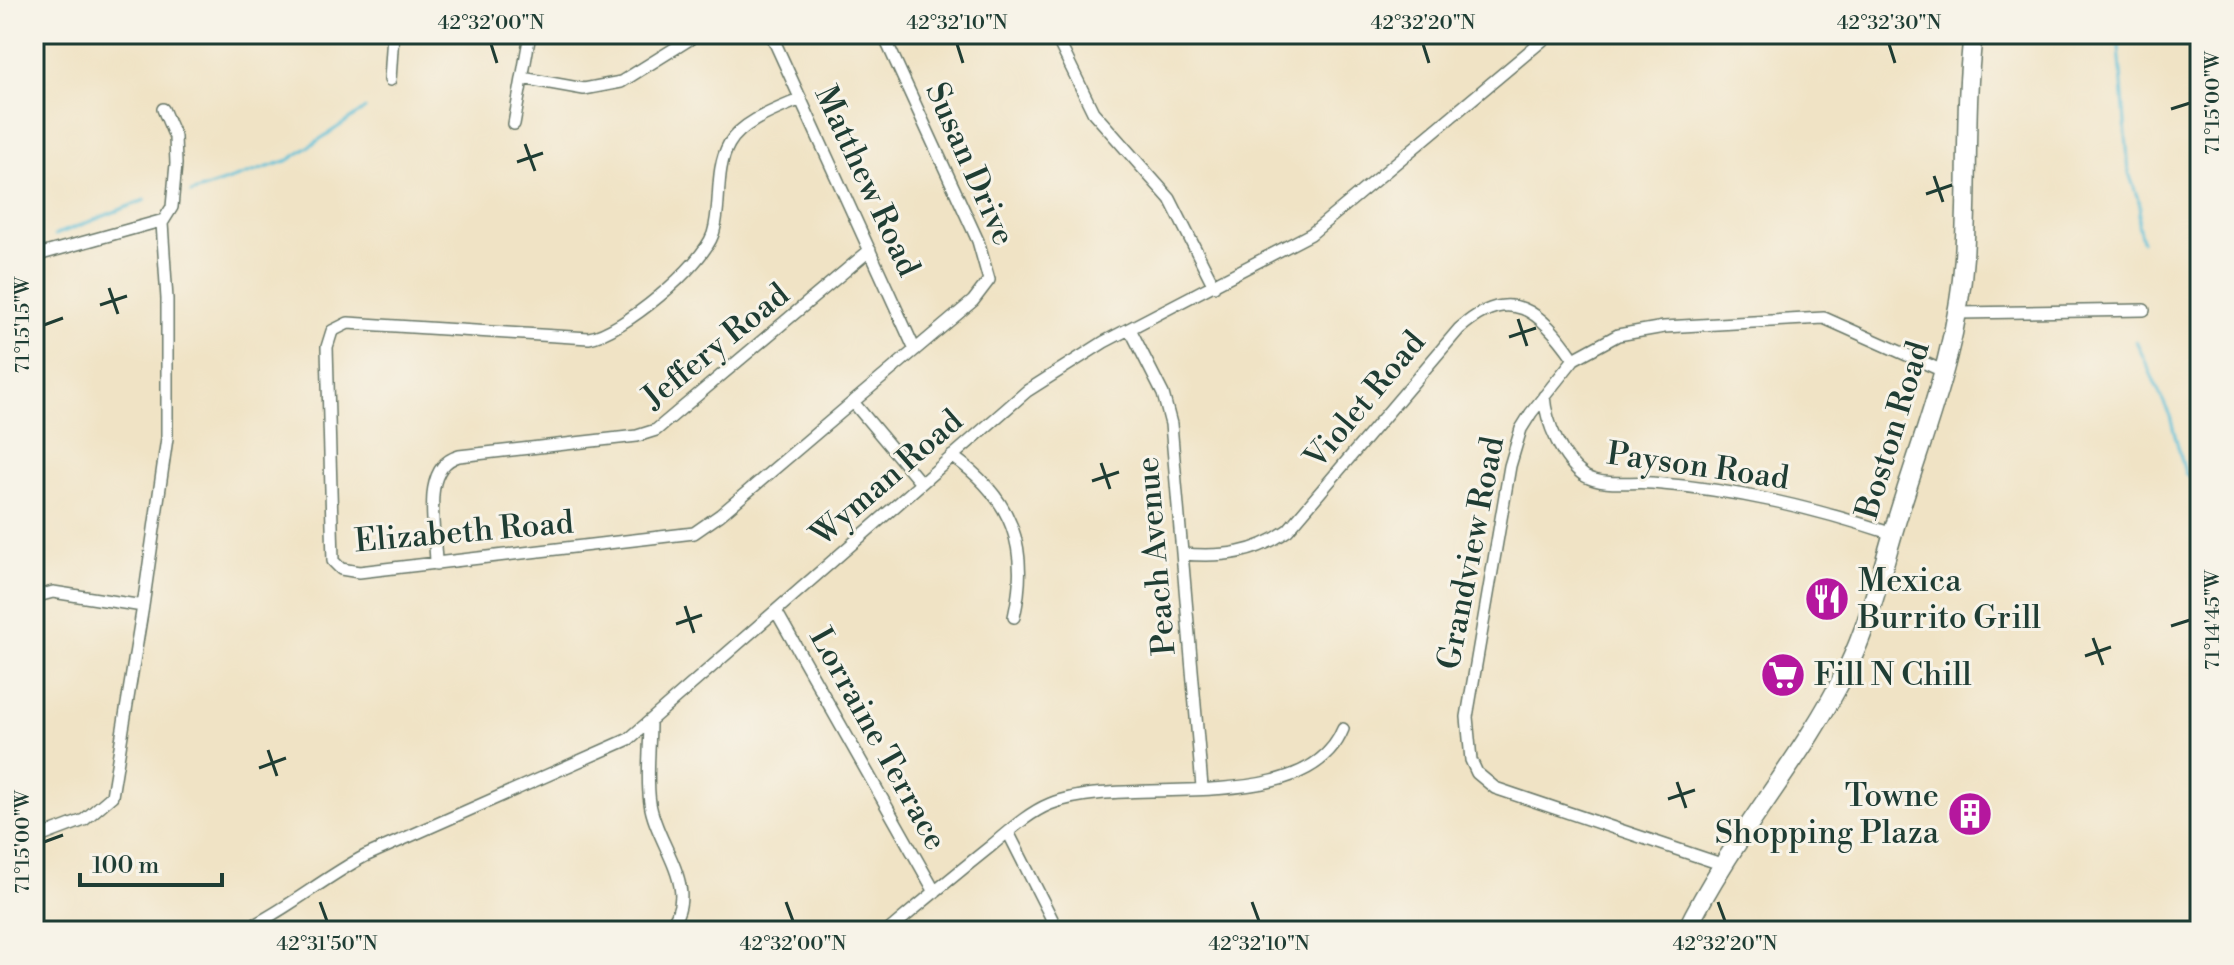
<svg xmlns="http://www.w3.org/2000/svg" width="2234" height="965" font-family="'Libre Bodoni',serif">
	<rect width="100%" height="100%" fill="#f7f3e8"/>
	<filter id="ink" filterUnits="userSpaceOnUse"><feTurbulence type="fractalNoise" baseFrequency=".0125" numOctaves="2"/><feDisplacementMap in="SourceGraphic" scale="16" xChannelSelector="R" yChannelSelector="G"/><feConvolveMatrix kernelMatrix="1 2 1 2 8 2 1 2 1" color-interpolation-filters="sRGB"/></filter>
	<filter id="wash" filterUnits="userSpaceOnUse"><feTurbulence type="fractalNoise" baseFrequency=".006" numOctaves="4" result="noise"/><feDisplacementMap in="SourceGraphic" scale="32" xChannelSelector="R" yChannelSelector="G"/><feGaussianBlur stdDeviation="1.8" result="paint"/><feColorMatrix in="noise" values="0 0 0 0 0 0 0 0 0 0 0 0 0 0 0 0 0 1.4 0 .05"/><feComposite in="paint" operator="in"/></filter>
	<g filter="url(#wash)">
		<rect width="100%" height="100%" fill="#f0e3c5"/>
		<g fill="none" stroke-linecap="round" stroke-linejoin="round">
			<path stroke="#58bdd6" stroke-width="3" d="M2118 34 2129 173 2140 205 2138 224 2142 241
				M191 193 289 160 365 109
				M55 235 145 200
				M2136 341 2170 416 2185 473 2200 485"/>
		</g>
	</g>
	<g filter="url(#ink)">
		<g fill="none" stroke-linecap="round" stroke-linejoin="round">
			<g stroke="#687767" stroke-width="14">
				<path id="minor" d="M771 34 915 350
					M1055 34 1093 112 1170 199 1214 286
					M1264 35 1265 34
					M522 78 584 89 621 82 698 34
					M390 80 393 34
					M801 99C778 109 742 121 729 144 714 171 722 206 713 234 702 266 622 333 589 338L348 323 332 331 327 347 333 561 341 569 359 572 694 533 720 515 853 402 920 482
					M514 124 530 34
					M34 256 164 220
					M1958 313 2144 310
					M1130 329 1163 394 1171 424 1202 787
					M1544 396C1546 423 1562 460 1585 476 1604 487 1631 481 1652 483 1738 490 1811 507 1893 534
					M853 402 973 301 989 280 978 241 883 34
					M952 456C1012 498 1030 547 1014 617
					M1183 554C1223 557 1255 554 1288 530L1459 329C1510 283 1541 311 1574 359
					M436 564C436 531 419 467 459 456L637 436 656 430 870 250
					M34 597 53 592 143 606 112 796 84 820 34 839
					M143 606 167 438V299L162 223 172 207 176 164 175 137 163 109
					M776 611 935 892
					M650 721C650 748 646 777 650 803 656 846 705 891 666 931
					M1008 832 1058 931
					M1715 862 1495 788 1477 773 1471 760 1467 717 1510 466 1521 429 1531 413 1574 359 1618 335 1664 327 1824 318 1945 372
					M242 931C285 911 322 879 365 856L629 739 1027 391 1104 342 1311 234 1550 34
					M888 931C922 902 956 874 991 846 1009 831 1028 813 1050 804 1126 773 1307 820 1343 729"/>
			</g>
			<g stroke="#687767" stroke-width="21">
				<path id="primary" d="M1686 931C1731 838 1802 761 1847 669 1869 624 1881 573 1895 526 1922 436 1958 352 1964 257 1969 183 1964 109 1973 34"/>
			</g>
			<use href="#minor" stroke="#fff" stroke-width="11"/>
			<use href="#primary" stroke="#fff" stroke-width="18"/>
		</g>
	</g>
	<path fill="none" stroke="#1f3d34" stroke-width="3" d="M491 44 497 63M957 44 963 63M1423 44 1429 63M1889 44 1895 63M2171 109 2190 103M525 144 535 171M517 162 543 153M1934 176 1943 202M1926 194 1952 185M109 288 118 314M100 305 127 296M1518 319 1527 346M44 325 63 318M1509 337 1536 328M1101 463 1110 489M1092 481 1119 472M685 606 694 633M676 624 702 615M2171 626 2190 620M2093 638 2103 665M2085 656 2111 647M268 750 277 776M259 768 286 758M1677 782 1686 808M1668 799 1695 790M44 842 63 835M320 902 327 921M786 902 793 921M1252 902 1259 921M1718 902 1725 921"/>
	<defs>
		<g id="restaurant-disc" transform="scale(2.3)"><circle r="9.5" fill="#b5179e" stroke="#f7f3e8"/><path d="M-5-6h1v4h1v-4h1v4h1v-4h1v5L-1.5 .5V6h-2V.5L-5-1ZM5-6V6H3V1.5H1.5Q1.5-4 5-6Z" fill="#fff"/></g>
		<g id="supermarket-disc" transform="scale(2.3)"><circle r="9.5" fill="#b5179e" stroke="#f7f3e8"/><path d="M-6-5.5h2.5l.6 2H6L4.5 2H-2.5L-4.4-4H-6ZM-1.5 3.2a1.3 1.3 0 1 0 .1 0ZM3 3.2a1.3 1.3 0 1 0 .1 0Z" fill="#fff"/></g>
		<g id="building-disc" transform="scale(2.3)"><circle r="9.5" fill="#b5179e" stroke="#f7f3e8"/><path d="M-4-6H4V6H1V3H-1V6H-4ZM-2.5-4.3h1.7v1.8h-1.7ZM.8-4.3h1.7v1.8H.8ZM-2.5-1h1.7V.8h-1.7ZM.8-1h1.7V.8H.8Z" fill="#fff"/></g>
	</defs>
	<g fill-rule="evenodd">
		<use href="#restaurant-disc" x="1827" y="599"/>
		<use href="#supermarket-disc" x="1783" y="675"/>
		<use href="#building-disc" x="1970" y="814"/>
	</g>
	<g text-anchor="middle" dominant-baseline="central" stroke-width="6" stroke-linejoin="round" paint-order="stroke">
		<g font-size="32" fill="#1f3d34" stroke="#f7f3e8">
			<text transform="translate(970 164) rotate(66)">Susan Drive</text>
			<text transform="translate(867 181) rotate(65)">Matthew Road</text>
			<text transform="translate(716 346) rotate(-39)">Jeffery Road</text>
			<text transform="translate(1365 400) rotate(-50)">Violet Road</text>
			<text transform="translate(1893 430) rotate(-73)">Boston Road</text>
			<text transform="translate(1698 466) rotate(8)">Payson Road</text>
			<text transform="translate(887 478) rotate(-41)">Wyman Road</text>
			<text transform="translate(464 532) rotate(-5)">Elizabeth Road</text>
			<text transform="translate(1471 553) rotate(-79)">Grandview Road</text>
			<text transform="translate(1156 556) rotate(-95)">Peach Avenue</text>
			<text transform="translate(878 739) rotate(61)">Lorraine Terrace</text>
		</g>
		<g font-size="32" fill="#1f3d34" stroke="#f7f3e8" text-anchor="start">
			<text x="1858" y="581">Mexica<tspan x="1858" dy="37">Burrito Grill</tspan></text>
			<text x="1814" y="675">Fill N Chill</text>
			<text x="1939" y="796" text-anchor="end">Towne<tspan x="1939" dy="37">Shopping Plaza</tspan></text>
		</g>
	</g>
	<rect width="2234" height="965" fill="none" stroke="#f7f3e8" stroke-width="88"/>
	<path d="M80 873v12h142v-12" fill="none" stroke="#1f3d34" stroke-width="4"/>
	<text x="92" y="873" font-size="24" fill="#1f3d34" stroke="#f7f3e8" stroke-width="6" paint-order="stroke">100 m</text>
	<rect x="44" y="44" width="2146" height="877" fill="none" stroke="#1f3d34" stroke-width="3"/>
	<g font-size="20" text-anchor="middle" fill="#1f3d34">
		<text x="491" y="29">42°32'00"N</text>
		<text x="957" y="29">42°32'10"N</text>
		<text x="1423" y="29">42°32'20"N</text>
		<text x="1889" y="29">42°32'30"N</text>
		<text transform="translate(2212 103) rotate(-90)" y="7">71°15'00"W</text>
		<text transform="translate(22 325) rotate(-90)" y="7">71°15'15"W</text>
		<text transform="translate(2212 620) rotate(-90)" y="7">71°14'45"W</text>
		<text transform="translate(22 842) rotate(-90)" y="7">71°15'00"W</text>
		<text x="327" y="950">42°31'50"N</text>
		<text x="793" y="950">42°32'00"N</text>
		<text x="1259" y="950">42°32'10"N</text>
		<text x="1725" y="950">42°32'20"N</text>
	</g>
</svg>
